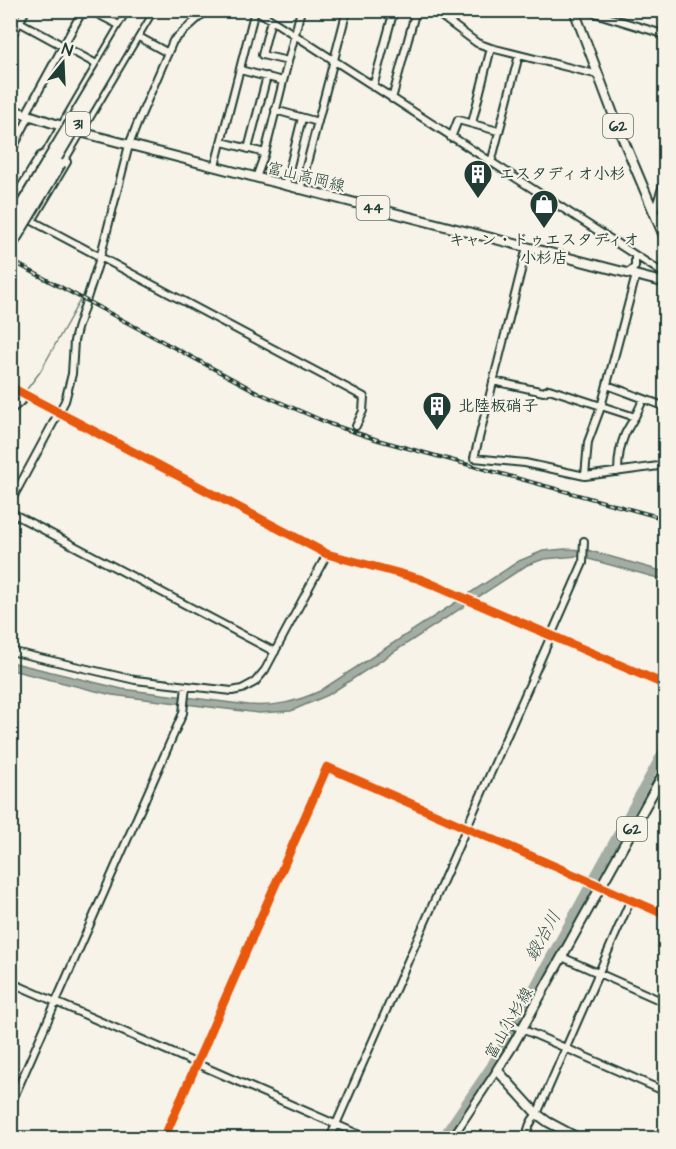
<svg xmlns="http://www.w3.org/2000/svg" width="676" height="1149" font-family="'Architects Daughter','Klee One',sans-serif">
	<rect width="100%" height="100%" fill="#f7f3e8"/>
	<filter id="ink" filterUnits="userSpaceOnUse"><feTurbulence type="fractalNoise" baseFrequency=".0167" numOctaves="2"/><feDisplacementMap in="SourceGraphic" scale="12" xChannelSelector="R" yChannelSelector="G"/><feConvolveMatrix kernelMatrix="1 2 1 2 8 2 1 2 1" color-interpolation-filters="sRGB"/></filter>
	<g filter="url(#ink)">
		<path fill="#a4ada3" stroke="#6f8077" stroke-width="1.5" d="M565 549 587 550 665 572V580L578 556 544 559 527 565 328 695 291 711 259 713 112 695 11 670 10 662 122 689 248 705C275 707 296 702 320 691L519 561 543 551Z"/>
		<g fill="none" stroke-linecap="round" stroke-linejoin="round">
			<path stroke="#6f8077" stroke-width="1.5" d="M166 49 172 38
				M129 136 164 53
				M24 393 40 372 80 300
				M10 406 21 396"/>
			<path stroke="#a4ada3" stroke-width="9" d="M442 1138 491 1066 666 746"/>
			<g stroke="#1f3d34" stroke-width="10">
				<path id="minor" d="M90 10 121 26
					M256 10 666 275
					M433 10 477 43 491 48 599 75
					M585 10 666 35
					M10 17 98 65
					M271 20 262 55 288 61
					M137 36 168 53
					M10 39 26 10
					M240 70 283 81
					M373 87 394 10
					M392 99 416 10
					M275 110 318 122
					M26 114 83 10
					M472 123 491 48
					M451 138 458 120 498 131
					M222 142 265 153
					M248 149 267 76
					M10 154 30 115
					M491 163 519 55
					M215 166 255 10
					M256 178 265 153 301 10
					M285 186 302 118
					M300 190 347 10
					M10 205 40 156 46 153
					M10 209 364 397 363 411 356 426
					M654 212 666 176
					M32 221 67 162
					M527 247 474 458 525 463 585 476 666 465
					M628 273 635 267V255
					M493 381 544 392 549 389 635 417
					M607 385 666 407
					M10 387 327 554 420 579 666 685
					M10 411 27 396
					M618 472C618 459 620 446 625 434 631 422 639 412 643 399
					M585 476 588 442 601 407 636 275
					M10 503 65 401 72 374 74 341 77 329 100 258 129 145 138 122 173 41 207 10
					M10 512 275 652
					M10 651 135 680 232 691 242 689 255 682 265 670 327 554
					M562 957 666 1003
					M10 982 367 1138
					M506 1022 666 1092
					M10 1106 183 713 186 686
					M164 1138 327 767 666 915
					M330 1138 583 563 584 541
					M452 1138 497 1070
					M528 1138C526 1130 531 1120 537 1114L631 899"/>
			</g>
			<g stroke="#1f3d34" stroke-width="12">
				<path id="major" d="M574 10 618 127 666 241
					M10 109 80 132 666 283
					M42 161 130 10
					M61 164 152 10
					M578 1138 548 1122 537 1114 497 1070 513 1045 666 769"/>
			</g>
			<use href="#minor" stroke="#f7f3e8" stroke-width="6"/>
			<use href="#major" stroke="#f7f3e8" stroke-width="8"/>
			<g stroke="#1f3d34" stroke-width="4">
				<path id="rail" d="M10 260 259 393 330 424 378 440 666 519"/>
			</g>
			<use href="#rail" stroke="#f7f3e8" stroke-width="1.5" stroke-dasharray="4.5" stroke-linecap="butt"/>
			<g stroke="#1f3d34" stroke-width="12" stroke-linecap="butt">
				<path id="major-bridge" d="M10 223 137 10
					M10 238 145 10
					M10 249 61 164"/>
			</g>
			<use href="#major-bridge" stroke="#f7f3e8" stroke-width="8"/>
			<g stroke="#f7f3e8" stroke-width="13">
				<path id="cycleway" d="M10 387 327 554 420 579 666 685
					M164 1138 327 767 666 915"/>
			</g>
			<use href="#cycleway" stroke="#e8590c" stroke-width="9"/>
		</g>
	</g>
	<defs>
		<g id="building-pin" transform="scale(1.5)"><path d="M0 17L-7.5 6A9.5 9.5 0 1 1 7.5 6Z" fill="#1f3d34" stroke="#f7f3e8"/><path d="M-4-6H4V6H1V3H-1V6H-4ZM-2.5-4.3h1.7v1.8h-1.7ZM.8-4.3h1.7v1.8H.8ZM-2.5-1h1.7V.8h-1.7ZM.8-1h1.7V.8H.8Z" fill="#fff"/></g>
		<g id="shop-pin" transform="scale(1.5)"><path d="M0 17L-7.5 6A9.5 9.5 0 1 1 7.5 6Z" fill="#1f3d34" stroke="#f7f3e8"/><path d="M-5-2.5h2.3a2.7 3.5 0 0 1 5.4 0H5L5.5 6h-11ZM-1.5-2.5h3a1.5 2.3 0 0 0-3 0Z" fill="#fff"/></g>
	</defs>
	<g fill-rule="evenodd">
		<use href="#building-pin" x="478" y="174"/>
		<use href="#shop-pin" x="544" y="204"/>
		<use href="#building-pin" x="437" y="406"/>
	</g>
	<g text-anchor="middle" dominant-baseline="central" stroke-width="4.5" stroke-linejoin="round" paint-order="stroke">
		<g fill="#f7f3e8" stroke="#60746a" stroke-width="1.5">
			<rect x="66" y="112" width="24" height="24" rx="4.5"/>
			<rect x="603" y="114" width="30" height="24" rx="4.5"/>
			<rect x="356.5" y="196" width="33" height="24" rx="4.5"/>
			<rect x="617" y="817" width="30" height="24" rx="4.5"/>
		</g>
		<g font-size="15" font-weight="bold" fill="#1f3d34">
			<text x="78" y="124">31</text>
			<text x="618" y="126">62</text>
			<text x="373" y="208">44</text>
			<text x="632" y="829">62</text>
		</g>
		<g font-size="16" font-weight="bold" fill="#1f3d34" stroke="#f7f3e8" text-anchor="start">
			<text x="499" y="174">エスタディオ小杉</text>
			<text x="544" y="240" text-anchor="middle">キャン・ドゥエスタディオ<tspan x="544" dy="18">小杉店</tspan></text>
			<text x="458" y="406">北陸板硝子</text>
		</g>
		<g font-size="16" fill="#1f3d34" stroke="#f7f3e8">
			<text transform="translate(306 177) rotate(14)">富山高岡線</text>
			<text transform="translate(509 1023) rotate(-60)">富山小杉線</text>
		</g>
		<g font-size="18" font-style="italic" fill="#405950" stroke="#f7f3e8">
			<text transform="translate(543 936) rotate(-61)">鍛冶川</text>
		</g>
	</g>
	<rect width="676" height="1149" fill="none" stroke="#f7f3e8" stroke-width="36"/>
	<rect x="18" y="18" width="640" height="1113" fill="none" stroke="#1f3d34" stroke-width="2" filter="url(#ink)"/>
	<g transform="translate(63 63) rotate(18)" stroke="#f7f3e8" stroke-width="4.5" paint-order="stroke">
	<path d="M0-4.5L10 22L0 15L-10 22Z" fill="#1f3d34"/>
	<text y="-9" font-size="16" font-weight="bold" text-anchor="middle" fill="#1f3d34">N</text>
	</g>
</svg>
